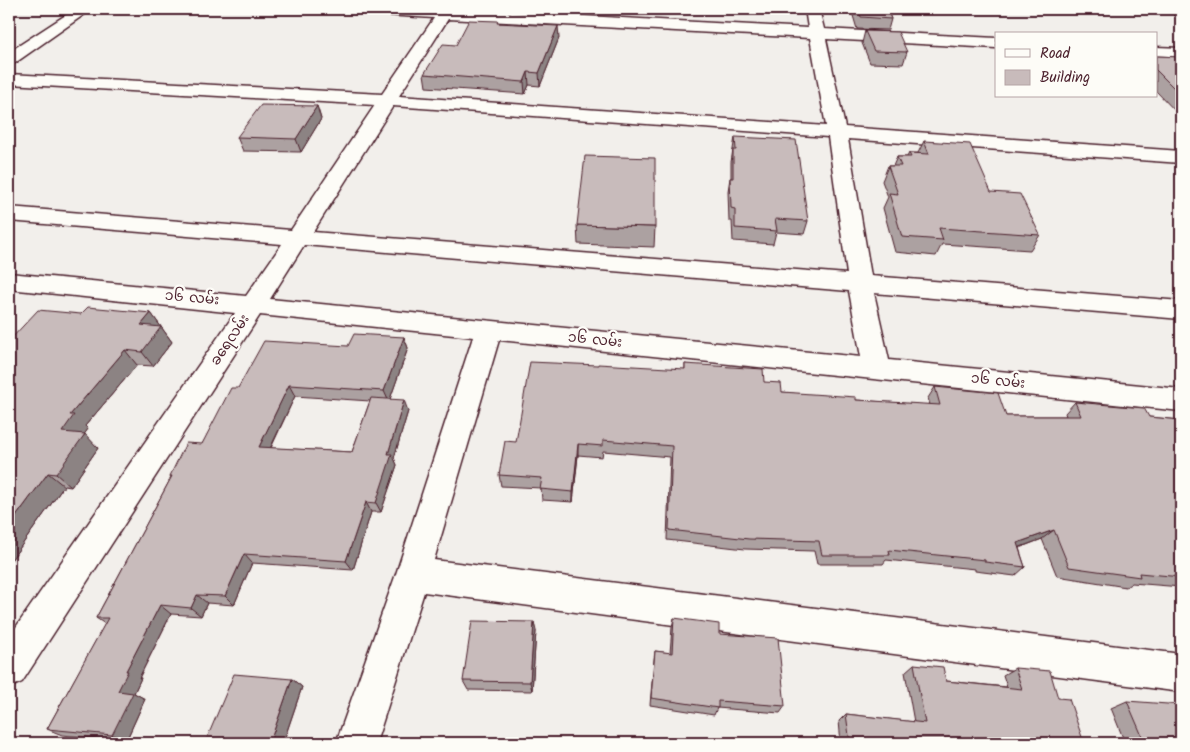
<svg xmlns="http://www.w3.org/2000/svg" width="1190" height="752" font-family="Kalam,'Noto Sans Myanmar',sans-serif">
	<rect width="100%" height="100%" fill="#f2efeb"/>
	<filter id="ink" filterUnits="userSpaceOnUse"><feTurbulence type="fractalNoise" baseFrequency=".02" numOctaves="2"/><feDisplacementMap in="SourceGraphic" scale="10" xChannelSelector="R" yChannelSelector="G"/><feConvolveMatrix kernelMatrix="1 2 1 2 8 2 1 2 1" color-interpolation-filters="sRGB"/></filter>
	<g filter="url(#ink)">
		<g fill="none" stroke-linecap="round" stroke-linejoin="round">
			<g stroke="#4a1f2b" stroke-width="3">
				<path id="minor" d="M75 9H92L15 63 9 64V52Z
					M346 9H454L808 28 805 9H819L824 29 996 38V48L826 39 845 127 1181 151V163L848 139 871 276 1181 301V319L874 293 889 360 1181 389V411L499 340 434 560 1181 654V692L424 592 376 743H336L396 574 473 337 260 315 22 682 9 688V637L235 313 9 289V273L246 296 282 244 9 221V207L291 230 375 105 9 84V74L382 94 434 18 353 13 348 12ZM448 19 810 38 826 126 399 96ZM393 106 828 137 847 274 313 232ZM304 245 849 291 861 357 270 299Z
					M1170 9H1181V17L1176 16Z
					M1156 47 1181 48V58L1156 57Z"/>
			</g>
			<use href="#minor" fill="#fdfcf7" fill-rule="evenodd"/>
		</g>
		<path fill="#aca1a1" stroke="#4a1f2b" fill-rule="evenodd" d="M851 9H887L891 19 888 30 857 29Z
			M498 23 559 38 540 86 529 85 525 94 426 87 424 74 456 45Z
			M865 31 907 52 903 64 870 63 862 43Z
			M1156 56 1181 57V117L1156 91Z
			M317 106 321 119 301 152 243 151 237 137Z
			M735 137 808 221 804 234 776 232 773 244 733 241 732 221H729L728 191 730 178H731V162Z
			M924 141 991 192 1040 235 1030 250 942 244 936 256 895 252 883 208 888 197 882 181 888 166H893L897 157H907L909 153H918Z
			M577 225 655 227 654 247 578 244Z
			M151 313 172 342 153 366 137 365 85 426 88 429 84 434 98 448 71 487 64 486 9 563 81 314Z
			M404 337 408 348 390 399 408 411 394 458 397 465 381 512H371L353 570 252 563 234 605 207 603 201 616 171 614 139 678H141L134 693 145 699 126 741 62 735 47 729 105 624 96 618 171 478 170 476 202 444 238 388ZM295 396 370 401 352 452 271 448Z
			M685 364 764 382 782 392 856 400 930 405 928 398 935 387 1006 416H1066L1065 413 1075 402 1149 417 1181 420V587L1132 583 1126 587 1057 576 1042 539 1019 548 1025 567 1015 576 975 571V569L886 560 883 564H817L814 551 745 549 667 540 670 457 603 451 602 457 578 455 573 502 542 500 541 488 501 486 499 475 516 442 685 369Z
			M674 618 719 634 785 706 780 713 717 708 714 715 650 705 654 659 655 651 670 653 672 627Z
			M536 631 532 691 468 690 463 681Z
			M914 664 946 681 1007 687 1003 675 1015 668 1058 698 1084 743H841L839 721 846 714 914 722 905 672Z
			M292 679 302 687 283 743H205Z
			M1127 701 1181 743H1125L1111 708Z"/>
		<path fill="#8c8383" stroke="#4a1f2b" d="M558 26 559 38 540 86 539 73Z
			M528 72 529 85 525 94 524 82Z
			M317 106 321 119 301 152 296 139Z
			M151 313 172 342 153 366 142 352 141 325Z
			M404 337 408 348 389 402 384 391Z
			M125 350 137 365 85 426 88 429 81 439 85 434 98 448 71 487 56 474 62 432 70 415Z
			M289 385 295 396 266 457 259 447Z
			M404 400 408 411 394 458 397 465 381 512 376 503 388 454Z
			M578 444V455L573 502V492Z
			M48 473 64 486 9 563V526Z
			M366 502 371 512 353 570 346 561Z
			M1054 530 1042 539 1007 552 1017 543Z
			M244 554 252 563 234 605 225 596Z
			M197 595 207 603 201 616 191 608Z
			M160 605 171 614 139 678H141L134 693 145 699 126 741 112 735 118 691 126 671Z
			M534 622 536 631 532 691 530 682Z
			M292 679 302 687 283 743H273L270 742Z
			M239 739 248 743H238Z"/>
		<path fill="#c8bbbb" stroke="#4a1f2b" d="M858 9H887L891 19 861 17Z
			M469 20 498 21 497 23 558 26 539 73 528 72 524 82 424 74 443 44 456 45Z
			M865 31 898 32 907 52 874 51Z
			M1156 56 1181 57V95L1156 70Z
			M261 105 317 106 296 139 237 137Z
			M735 137 796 140 808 221 775 219 777 231 735 228V209L731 208 730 178H733V150H736Z
			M924 141 970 144 991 192 1020 194 1040 235 939 228 943 240 902 237 889 193 898 194 888 166H901L897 157H911L909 153 929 154Z
			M585 156 655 158V227L577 225Z
			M88 307 151 313 141 325 161 327 142 352 125 350 70 415H74L62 432 85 434 56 474 48 473 9 526V341L38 310 81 314Z
			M354 334 404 337 384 391 289 385 259 447 352 452 371 398 404 400 388 454H392L376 503 366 502 346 561 244 554 225 596 197 595 191 608 160 605 126 671H128L118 691 133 693 112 735 47 729 108 618H96L172 476H170L186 443 202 444 231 388H238L264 341 348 346Z
			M530 362 598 365V364L685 369V364L763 369 764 382 781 383 782 392 856 397V400L940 405 935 387 998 393 1006 416H1081L1075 402 1144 408 1149 417 1181 420V577L1139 573 1140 577 1069 567 1054 530 1017 543 1025 567 985 562V560L889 550 890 555H822L819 541 749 539 669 530 672 446 603 440V446L578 444 573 492 540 489 542 478 499 475 505 441 516 442Z
			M674 618 719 624V634L778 638 785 706 718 701V708L651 698 655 651 672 653Z
			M472 621 534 622 530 682 463 681Z
			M914 664 943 667 946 681 1022 689 1015 668 1050 671 1058 698 1069 699 1084 743H850L846 714 925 723Z
			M234 674 292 679 270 742 239 739 238 743H205Z
			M1127 701 1181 705V743H1145Z"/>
	</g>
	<g text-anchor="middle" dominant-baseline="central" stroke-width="4.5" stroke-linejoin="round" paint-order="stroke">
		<g font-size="14" fill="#4a1f2b" stroke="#fdfcf7">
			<text transform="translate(192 298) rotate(5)">၁၆ လမ်း</text>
			<text transform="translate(230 340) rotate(-56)">ခရေလမ်း</text>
			<text transform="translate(595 340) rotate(6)">၁၆ လမ်း</text>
			<text transform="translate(998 381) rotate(6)">၁၆ လမ်း</text>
		</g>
	</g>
	<rect width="1190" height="752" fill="none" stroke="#fdfcf7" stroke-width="30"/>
	<rect x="15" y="15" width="1160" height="722" fill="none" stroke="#4a1f2b" stroke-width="2" filter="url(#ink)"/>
	<rect x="995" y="32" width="162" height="65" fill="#fdfcf7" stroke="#b5a4a5"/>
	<rect x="1005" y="49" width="25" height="8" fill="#fdfcf7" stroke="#b5a4a5"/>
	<text x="1040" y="58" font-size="15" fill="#4a1f2b">Road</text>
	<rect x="1005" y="70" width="25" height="15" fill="#c8bbbb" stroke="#b5a4a5"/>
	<text x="1040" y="82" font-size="15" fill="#4a1f2b">Building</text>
</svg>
